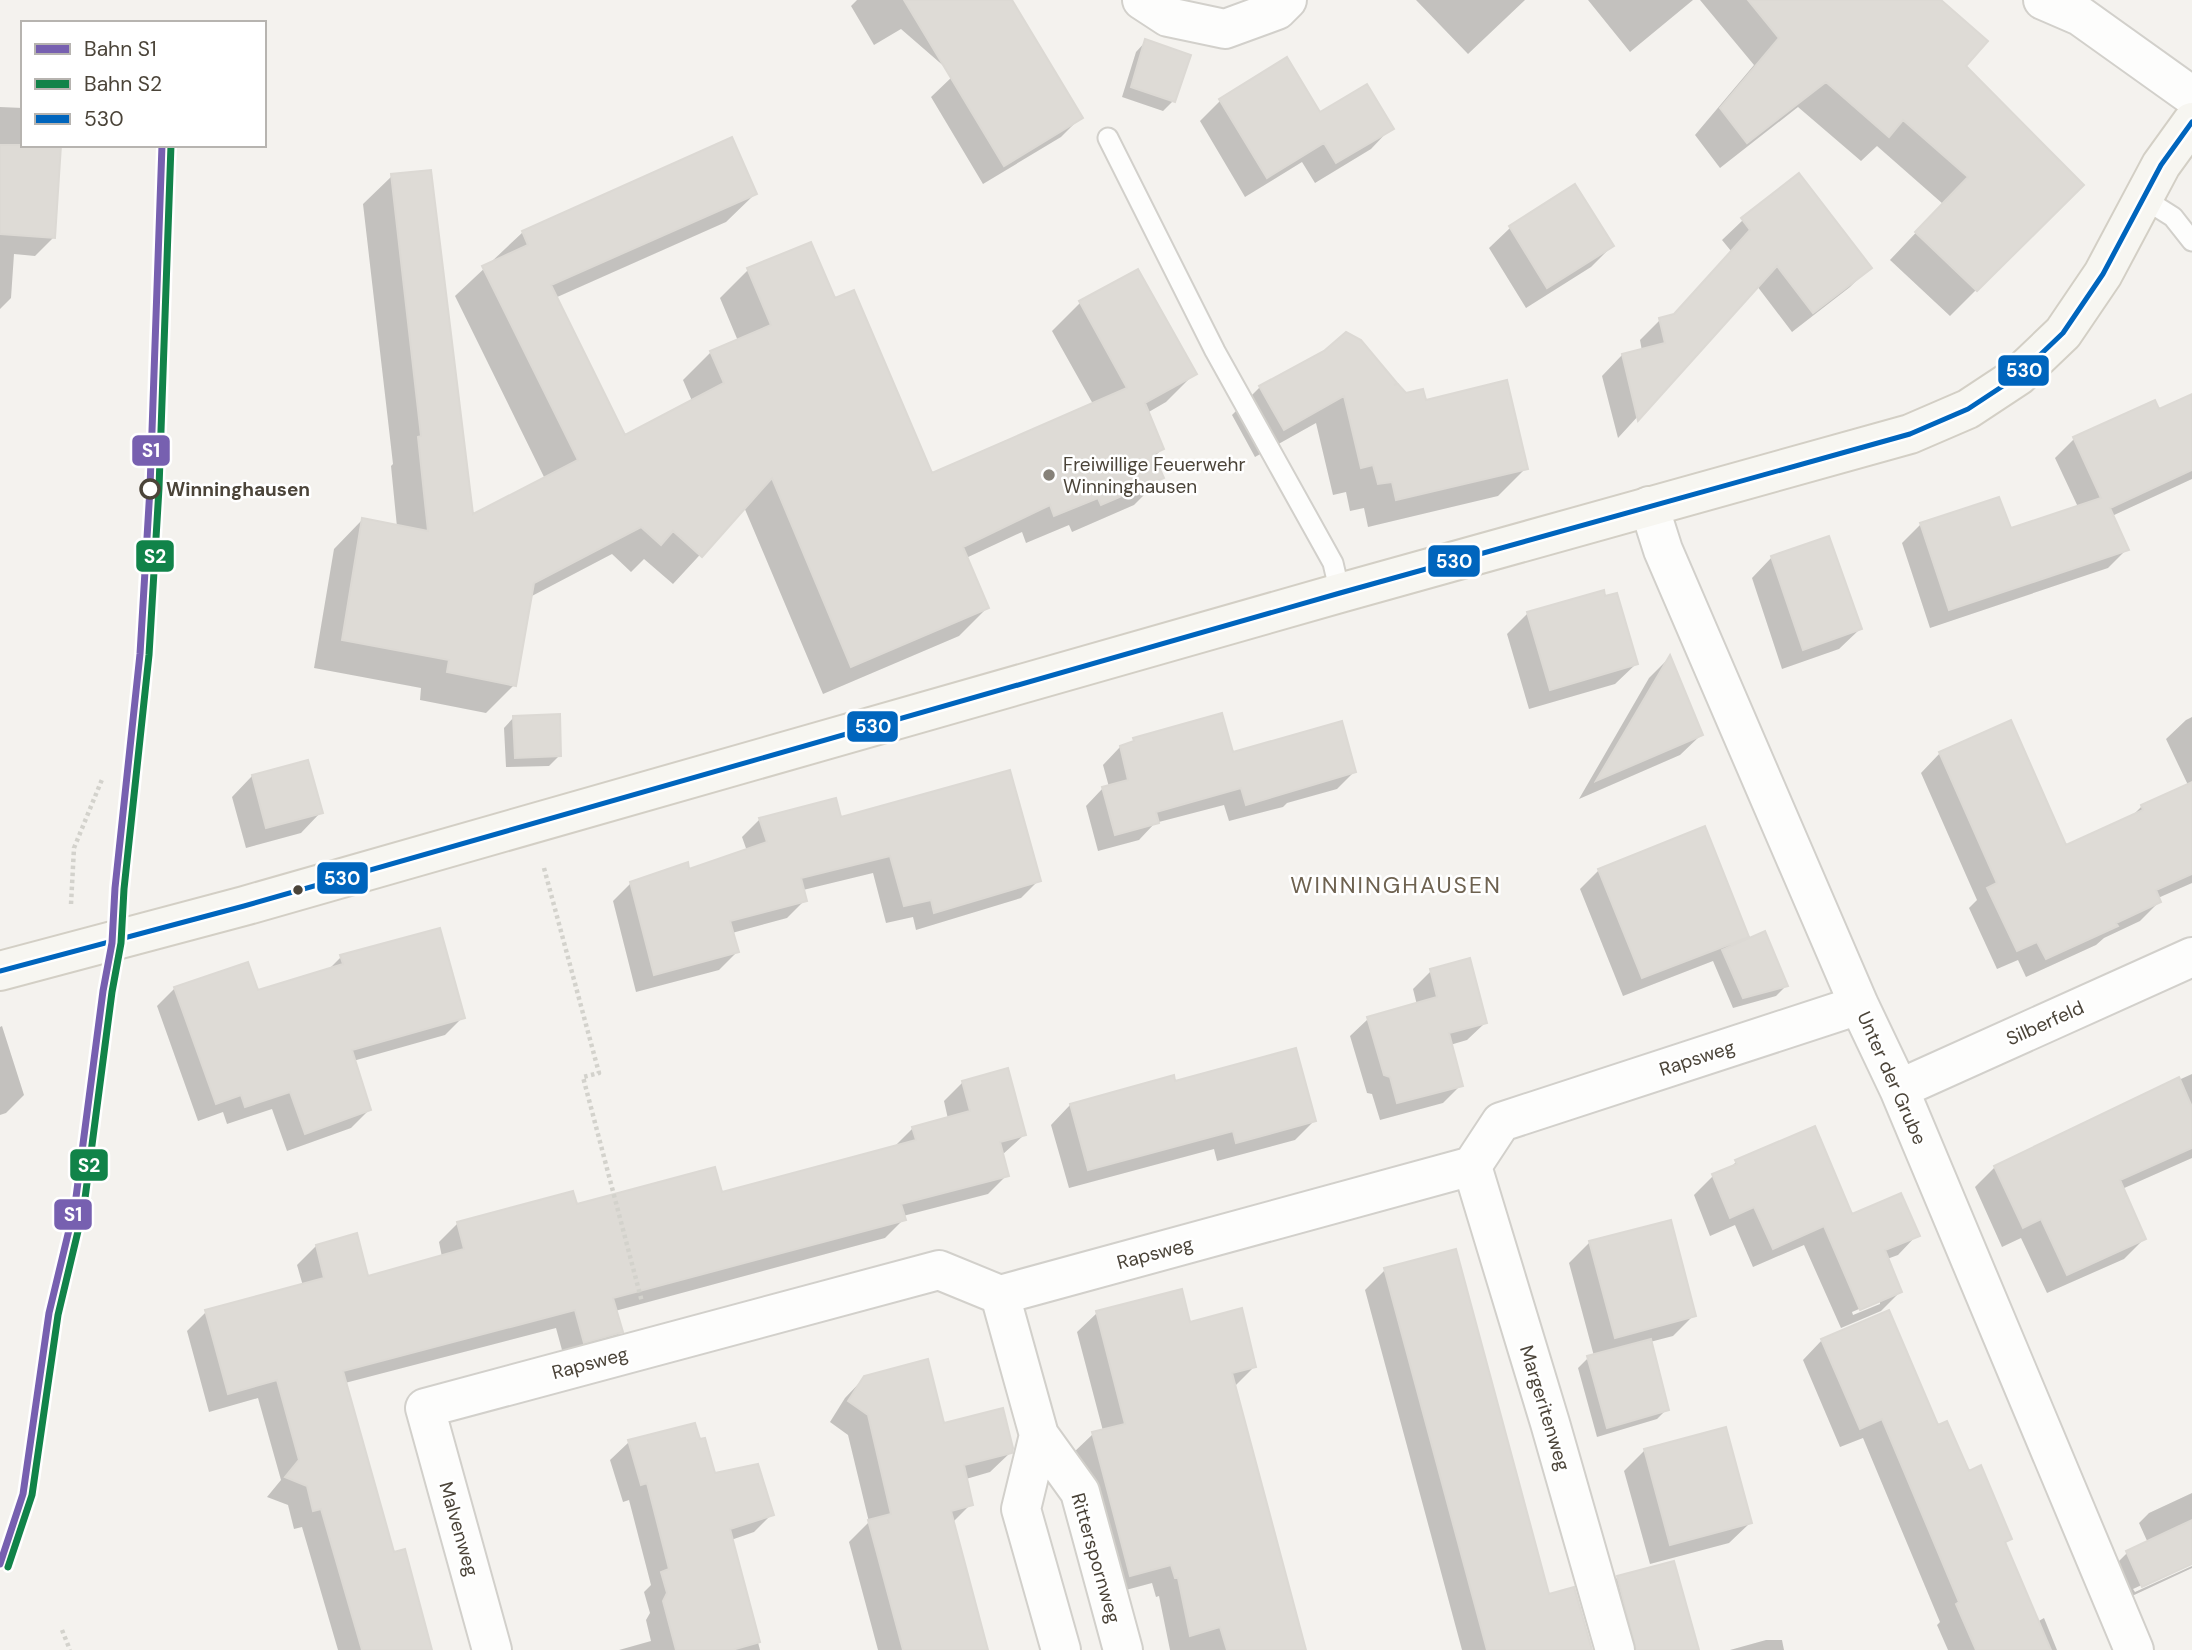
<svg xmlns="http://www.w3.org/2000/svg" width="2192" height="1650" font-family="'DM Sans',sans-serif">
	<rect width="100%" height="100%" fill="#f4f2ee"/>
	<path fill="#0003" fill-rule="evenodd" d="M857 0H946L1081 117 1061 137 983 184 931 97 954 75 901 29 874 45 851 6Z
		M1416 0H1525L1468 54Z
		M1588 0H1693L1630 52Z
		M1700 0H1937L1963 66 2081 185 1950 316 1890 260 1943 204 1877 146 1861 161 1798 107 1720 168 1695 135 1754 65Z
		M1146 41 1173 101 1163 111 1122 97 1136 52Z
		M1220 101 1320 114 1391 128 1371 149 1315 183 1302 162 1245 197 1200 121Z
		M0 107 23 108V145L54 237 35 256 14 254 11 298 0 309Z
		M392 176 472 517 545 479 455 296 523 232 755 194 726 222 555 298 625 437 692 401 683 380 711 352 738 341 720 298 748 270 834 300 931 475 1093 404 1052 331 1080 303 1194 374 1166 402 1147 413 1162 449 1153 458 1162 477 1134 505 1072 532 1069 525 1026 543 1022 532 966 558 987 608 959 636 823 694 744 507 673 584 644 559 631 572 612 554 530 597 514 685 486 713 420 700 421 688 314 668 334 549 362 520 397 527 391 466 393 464 363 204Z
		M1575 187 1612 246 1591 267 1526 308 1489 248 1510 228Z
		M1743 220 1870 267 1850 287 1792 332 1757 286 1618 438 1602 376 1622 355 1642 351 1640 340 1660 320 1672 317 1731 251 1722 240Z
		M1260 387 1390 388 1425 402 1526 468 1498 496 1368 527 1364 508 1350 511 1346 492 1333 495 1316 423 1255 457 1232 415Z
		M2192 396V479L2112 516 2127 549 2108 568 1930 628 1902 543 1921 524 2010 530 2078 507 2055 458 2074 439 2158 411Z
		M1772 557 1860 629 1839 649 1782 669 1752 578Z
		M1528 613 1636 664 1615 684 1529 709 1507 634Z
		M1669 658 1701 735 1680 755 1579 799 1649 678Z
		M514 717 559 756 549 766 506 767 504 728Z
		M2192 717V883L2158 898 2159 902 2140 921 2104 938 2096 945 2026 977 2018 960 1997 969 1969 908 1977 900 1921 773 1940 753 2065 847 2131 817 2142 806 2188 785 2166 739 2186 720Z
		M1134 740 1232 754 1354 772 1337 789 1287 803 1283 807 1229 821 1224 805 1155 823 1139 840 1098 851 1086 806 1103 788 1109 787 1103 765 1120 747 1128 745Z
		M252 776 321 812 301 833 246 848 232 797Z
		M760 819H840L1039 880 1021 898 916 930 913 917 886 923 873 873 803 890 805 900 787 918 732 933 737 952 719 970 636 992 613 901 631 883 688 871 747 851 742 837Z
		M1599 870 1746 936 1738 944 1786 986 1776 996 1733 1008 1713 961 1623 996 1580 889Z
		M341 957 463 1017 445 1035 353 1061 369 1110 351 1128 287 1151 272 1109 227 1124 223 1112 198 1121 157 1006 175 988 257 992 328 970Z
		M1431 971 1485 1023 1467 1040 1450 1045 1461 1085 1443 1103 1380 1120 1372 1094 1367 1093 1350 1036 1368 1019 1417 1005 1413 989Z
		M2 1026 24 1095 6 1113 0 1115V1027Z
		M2192 1074V1158L2122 1189 2144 1239 2124 1259 2047 1293 2021 1238 2002 1247 1975 1187 1995 1167 2134 1100Z
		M963 1082 1024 1135 1002 1155 1007 1175 988 1194 903 1216 904 1219 885 1238 615 1311 621 1332 602 1351 565 1361 556 1328 345 1383 392 1554 431 1650H338L302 1527 294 1529 288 1505 267 1497 281 1480 258 1398 209 1412 187 1331 206 1312 303 1286 297 1265 316 1246 367 1278 442 1257 439 1242 458 1223 575 1206 720 1194 894 1147 913 1128 948 1119 944 1101Z
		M1174 1083 1314 1121 1295 1140 1217 1161 1214 1149 1069 1188 1051 1125 1070 1105Z
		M1736 1162 1851 1216 1917 1235 1898 1255 1887 1259 1900 1292 1881 1311 1841 1328 1804 1245 1753 1267 1735 1225 1710 1236 1694 1195 1713 1176 1729 1169ZM1880 1300V1304L1853 1315 1852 1312Z
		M1590 1242 1694 1315 1673 1336 1650 1342 1667 1409 1657 1419 1597 1437 1578 1368 1588 1358 1594 1356 1569 1263Z
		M1385 1270 1548 1597 1590 1650H1462L1365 1290Z
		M1097 1313 1189 1324 1255 1366 1235 1386 1304 1650H1170L1159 1596 1156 1597 1152 1583 1111 1594 1073 1453 1093 1434 1103 1431 1077 1332Z
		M1822 1340 1937 1427 2010 1538 2004 1545 2037 1622 2044 1618 2057 1650H1948L1937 1625 1940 1622 1863 1438 1840 1447 1803 1360Z
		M865 1377 943 1426 1011 1452 990 1472 966 1479 971 1504 952 1523 986 1650H878L849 1542 869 1522 848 1435 830 1422 845 1398Z
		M694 1425 714 1475 772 1514 754 1532 731 1540 760 1650H619L651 1641 646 1620 650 1613 644 1592 651 1585 629 1500 623 1502 610 1460 629 1442Z
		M1645 1450 1750 1523 1729 1543 1650 1564 1624 1471Z
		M2192 1493V1562L2133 1589 2135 1592 2192 1566V1568L2132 1596 2117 1563 2127 1553 2148 1543 2139 1523 2149 1513Z
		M1617 1578 1680 1637 1630 1650 1607 1588Z
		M1766 1640H1782L1784 1650H1730Z"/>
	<path fill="#dedbd6" stroke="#dcd9d4" stroke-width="2" d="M904 0H1012L1083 118 1004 166Z
		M1748 0H1941L1988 41 1966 66 2084 185 1977 291 1915 232 1968 177 1903 120 1889 137 1826 82 1747 143 1720 108 1779 38Z
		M1145 39 1191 55 1175 102 1131 87Z
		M1287 57 1320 112 1367 84 1394 129 1336 163 1324 143 1267 178 1219 99Z
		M732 137 757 194 551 285 625 435 724 383 710 351 771 325 747 268 811 242 835 298 854 290 932 473 1127 388 1079 301 1138 269 1197 374 1145 403 1164 449 1153 454 1164 478 1101 505 1098 498 1054 516 1050 505 963 547 989 608 851 667 772 478 702 557 673 531 661 545 641 527 534 583 516 686 447 672 449 660 342 640 362 518 428 531 418 437 421 436 391 174 431 170 473 514 578 460 482 266 528 245 522 231Z
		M0 145H61L55 238 0 234Z
		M1799 173 1872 268 1813 313 1777 266 1638 421 1622 354 1665 343 1659 318 1674 314 1750 230 1741 218Z
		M1575 184 1614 246 1547 288 1509 226Z
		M1346 332 1361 340 1397 383 1394 385 1398 384 1406 393 1423 389 1426 400 1507 380 1528 469 1396 500 1392 482 1378 484 1373 465 1361 468 1344 396 1284 430 1259 386 1324 351Z
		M2192 394V470L2110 508 2129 550 1949 610 1920 523 1999 497 2011 528 2101 498 2073 437 2155 400 2159 409Z
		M1829 536 1862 629 1803 650 1771 556Z
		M1604 590 1605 596 1617 593 1638 664 1550 690 1527 612Z
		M1670 655 1703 735 1596 781Z
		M1222 713 1233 752 1342 721 1356 772 1246 805 1241 788 1156 812 1159 823 1115 835 1102 787 1128 780 1120 746 1134 741 1133 738Z
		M560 714 561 756 515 758 513 716Z
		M2011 720 2066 845 2143 810 2141 805 2192 782V874L2156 890 2161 902 2116 923 2118 926 2046 959 2037 942 2017 951 1987 888 1997 883 1939 752Z
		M308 760 323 813 266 828 252 775Z
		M1010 770 1041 881 934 913 931 900 904 906 890 856 801 878 807 901 730 921 739 952 654 975 630 882 688 862 689 869 767 842 759 818 836 798 841 817Z
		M1705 826 1749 937 1642 978 1598 869Z
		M440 928 465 1018 352 1050 371 1110 305 1134 290 1092 245 1107 241 1095 216 1104 174 987 248 962 258 990 343 964 340 955Z
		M1765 931 1788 986 1743 998 1722 950Z
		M1470 958 1487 1023 1449 1033 1463 1086 1397 1103 1390 1077 1384 1075 1367 1017 1437 997 1430 969Z
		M1296 1048 1316 1121 1236 1143 1233 1131 1088 1170 1070 1104 1174 1075 1175 1081Z
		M1008 1068 1026 1135 1000 1142 1009 1176 901 1204 906 1220 613 1298 623 1332 584 1343 575 1310 343 1371 394 1552 405 1549 432 1650H362L321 1509 313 1511 307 1486 285 1477 299 1460 277 1380 228 1394 205 1310 324 1278 316 1245 357 1233 368 1276 464 1249 457 1222 573 1191 577 1204 715 1167 722 1192 916 1140 912 1127 970 1111 962 1081Z
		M2179 1077 2192 1107V1148L2120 1180 2146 1239 2067 1275 2041 1219 2023 1228 1994 1166Z
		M1815 1126 1852 1214 1901 1193 1920 1236 1885 1250 1902 1292 1860 1310 1824 1226 1773 1249 1754 1207 1730 1218 1712 1174 1737 1164 1735 1160Z
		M1671 1220 1696 1316 1615 1338 1589 1241Z
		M1456 1249 1549 1594 1574 1587 1592 1650H1487L1384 1268Z
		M1182 1289 1190 1322 1242 1308 1256 1367 1232 1373 1306 1650H1227L1220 1627 1190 1636 1178 1578H1175L1171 1565 1130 1576 1092 1432 1125 1424 1096 1311Z
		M1889 1310 1938 1425 1947 1421 1969 1471 1981 1465 2012 1539 2005 1542 2051 1650H1976L1956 1604 1959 1602 1882 1419 1860 1429 1821 1339Z
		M1651 1339 1669 1410 1607 1428 1587 1356Z
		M928 1359 944 1423 1003 1408 1013 1448 1012 1453 964 1465 973 1505 951 1511 988 1650H903L868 1520 891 1514 868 1415 848 1401 864 1376Z
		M695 1423 700 1439 705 1438 715 1473 758 1464 774 1515 730 1529 760 1642 732 1650H676L663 1601 667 1593 661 1572 669 1569 647 1483 641 1485 628 1440Z
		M1726 1427 1752 1523 1670 1545 1644 1449Z
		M2192 1520V1564L2142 1587 2126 1551Z
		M1674 1561 1699 1650H1636L1617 1576Z"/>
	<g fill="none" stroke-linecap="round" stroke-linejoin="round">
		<g stroke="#d2d0cb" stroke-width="23">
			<path id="lane" d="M1108 138 1215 351 1333 563 1340 593
				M2143 198 2173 217 2192 241"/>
		</g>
		<g stroke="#d2d0cb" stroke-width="42">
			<path id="street" d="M1142 0 1168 17 1225 29 1277 10 1287 0
				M2043 0 2080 16 2192 96
				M1649 506 1663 550 1859 1005 1899 1089 2134 1650
				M1899 1089 2192 957
				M1472 1166 1550 1423 1615 1650
				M1000 1295 1039 1435 1080 1492 1123 1650
				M1039 1435 1021 1509 1061 1650
				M492 1650 425 1408 939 1270 1000 1295 1472 1166 1501 1122 1859 1005"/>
		</g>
		<g stroke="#d3cfc5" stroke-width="42">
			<path id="secondary" d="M0 971 244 906 1340 593 1910 434 1968 409 2018 376 2063 333 2103 274 2161 165 2192 122"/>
		</g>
		<path stroke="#d3d2cc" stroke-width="4.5" stroke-dasharray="3.5 3.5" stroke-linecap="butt" d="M544 868 599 1073 583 1077 642 1302
			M71 904 74 848 103 777
			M62 1630 70 1650"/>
		<use href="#lane" stroke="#fdfdfc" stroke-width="19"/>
		<use href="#street" stroke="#fdfdfc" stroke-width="38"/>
		<use href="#secondary" stroke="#f7f6f1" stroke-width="38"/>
		<g stroke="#fff" stroke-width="10">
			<path id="bus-1" d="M0 971 244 906 1340 593 1910 434 1968 409 2018 376 2063 333 2103 274 2161 165 2192 122"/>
		</g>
		<use href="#bus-1" stroke="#0065bd" stroke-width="5"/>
		<g stroke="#fff" stroke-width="12">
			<path id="rail-1" d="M0 1564 23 1494 49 1313 75 1205 103 991 112 943 115 888 140 654 150 488 162 145"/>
		</g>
		<g stroke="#fff" stroke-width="12">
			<path id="rail-2" d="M8 1567 32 1495 58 1315 84 1206 112 992 121 943 124 889 149 655 159 488 171 145"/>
		</g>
		<use href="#rail-1" stroke="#7760b0" stroke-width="7"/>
		<use href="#rail-2" stroke="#118349" stroke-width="7"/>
	</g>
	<circle fill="#868178" stroke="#fff" stroke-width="2.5" cx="1049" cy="475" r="7"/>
	<circle fill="#fff" stroke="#4b4439" stroke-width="3.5" cx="150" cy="489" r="9"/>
	<circle fill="#4b4439" stroke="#fff" stroke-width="2.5" cx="298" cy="890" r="6"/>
	<g text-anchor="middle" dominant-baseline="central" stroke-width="5" stroke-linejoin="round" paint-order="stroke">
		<g font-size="19" fill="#4b4439" stroke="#fff" text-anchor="start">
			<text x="1063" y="464">Freiwillige Feuerwehr<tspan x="1063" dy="22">Winninghausen</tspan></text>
		</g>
		<g font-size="19" font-weight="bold" fill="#4b4439" stroke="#fff" text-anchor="start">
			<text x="166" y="489">Winninghausen</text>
		</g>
		<g font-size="19" fill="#4b4439" stroke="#fff">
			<text transform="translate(2045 1023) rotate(-24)">Silberfeld</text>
			<text transform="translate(1697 1058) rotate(-18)">Rapsweg</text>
			<text transform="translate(1892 1078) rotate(66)">Unter der Grube</text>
			<text transform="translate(1155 1253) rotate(-15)">Rapsweg</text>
			<text transform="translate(590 1363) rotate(-15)">Rapsweg</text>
			<text transform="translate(1545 1408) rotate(73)">Margeritenweg</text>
			<text transform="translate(459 1529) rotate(74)">Malvenweg</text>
			<text transform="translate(1096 1558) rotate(74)">Ritterspornweg</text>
		</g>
		<g font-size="23" letter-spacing="2" fill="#6e6250" stroke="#fff">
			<text x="1396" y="885">WINNINGHAUSEN</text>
		</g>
	</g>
	<g stroke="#fff" stroke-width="2.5">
		<rect x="1997" y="354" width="53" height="33" rx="7" fill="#0065bd"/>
		<rect x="131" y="434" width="40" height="33" rx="7" fill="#7760b0"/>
		<rect x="135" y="539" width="40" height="34" rx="7" fill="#118349"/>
		<rect x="1427" y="544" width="54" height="34" rx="7" fill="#0065bd"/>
		<rect x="846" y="710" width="53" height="33" rx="7" fill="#0065bd"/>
		<rect x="316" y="861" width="53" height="34" rx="7" fill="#0065bd"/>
		<rect x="69" y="1148" width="40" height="34" rx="7" fill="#118349"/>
		<rect x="53" y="1198" width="40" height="33" rx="7" fill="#7760b0"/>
	</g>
	<g font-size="19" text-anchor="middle" font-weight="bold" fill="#fff">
		<text x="2024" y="377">530</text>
		<text x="151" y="457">S1</text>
		<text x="155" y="563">S2</text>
		<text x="1454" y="568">530</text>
		<text x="873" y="733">530</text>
		<text x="342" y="885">530</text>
		<text x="89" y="1172">S2</text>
		<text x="73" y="1221">S1</text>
	</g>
	<rect x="21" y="21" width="245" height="126" fill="#ffffff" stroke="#b7b4b0" stroke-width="2"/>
	<rect x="35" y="44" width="35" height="10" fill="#7760b0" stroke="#b7b4b0" stroke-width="2"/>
	<text x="84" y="56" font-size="21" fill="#4b4439">Bahn S1</text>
	<rect x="35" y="79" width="35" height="10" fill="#118349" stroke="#b7b4b0" stroke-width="2"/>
	<text x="84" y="91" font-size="21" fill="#4b4439">Bahn S2</text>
	<rect x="35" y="114" width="35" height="10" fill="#0065bd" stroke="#b7b4b0" stroke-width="2"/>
	<text x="84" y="126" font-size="21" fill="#4b4439">530</text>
</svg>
